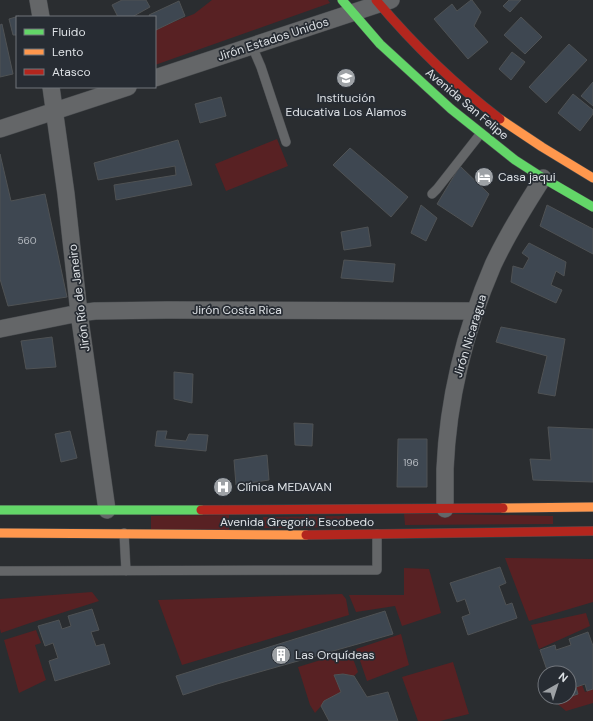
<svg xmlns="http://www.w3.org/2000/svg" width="593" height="721" font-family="'DM Sans',sans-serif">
	<rect width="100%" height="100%" fill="#2a2d30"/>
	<path fill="#582123" d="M212 0H328L330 3 155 65V29L194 14Z
		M277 139 288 166 226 191 215 164Z
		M404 513 553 516V524L405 525Z
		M229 515V530L151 529V516Z
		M348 516 349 527 264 528 263 517Z
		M505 558 593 559V602L529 621Z
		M404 568 429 569 441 613 402 626 395 606 356 612 349 595H404Z
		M92 592 99 601 30 623 1 633 0 629V599Z
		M342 594 346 599 349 615 182 665 158 600Z
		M586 613 590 626 539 649 531 625Z
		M36 630 41 643 35 645 46 680 19 693 4 640Z
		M401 634 409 665 367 681 356 649Z
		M350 651 358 672 354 676 343 674 335 675 341 692 321 706 315 713 310 705 298 667Z
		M453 662 469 714 440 721H418L402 677Z
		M582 685 585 692 593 689V703L566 711 554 701 569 697 573 688Z"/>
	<path fill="#3e4751" stroke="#4f5254" d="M122 0H146L150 7 132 17H118L112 5Z
		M471 0H472L481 12 474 26 488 42 468 59 434 19 452 4 457 11Z
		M509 0H521L510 12 503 6Z
		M179 1 185 16 156 30 155 28V17H150L149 15Z
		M19 16V17H17V35H13L9 19Z
		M521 17 542 37 525 54 504 35Z
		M2 24 13 74 0 77V25Z
		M569 44 587 60 546 103 529 87Z
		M512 52 525 62 511 80 499 69Z
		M593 82V106L581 96Z
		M573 94 593 110V114L580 131 558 113Z
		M221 97 226 116 200 123 195 104Z
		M178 140 192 185 116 200 114 185 176 175 175 166 98 180 94 163Z
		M350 148 408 197 391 217 333 165Z
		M0 154 11 201 45 194 67 297 8 306 0 279Z
		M460 166 489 194 472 227 437 204Z
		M421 205 437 218 426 241 411 233Z
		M547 205 593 229V254L540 226Z
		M368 227 371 246 344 250 341 232Z
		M529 243 566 262 564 276 556 271 551 285 562 290 556 303 511 282 513 266 523 269 529 258 522 253Z
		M344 260 395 264 393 282 341 278Z
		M501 327 565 339 555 396 538 393 547 356 496 342Z
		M52 337 56 367 26 369 21 341Z
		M174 372 193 374 192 403 174 399Z
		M294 423 313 424 312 446 295 445Z
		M548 427 593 429V482L533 480 530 459 551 460Z
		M70 431 77 458 61 462 55 434Z
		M157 431H167L165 439 186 441 189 434 208 435 206 451 155 446Z
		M398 439H427V487H397Z
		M267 455 269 480 236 485 234 460Z
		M500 567 506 583 499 586 506 605 512 603 517 618 468 635 462 617 470 614 465 599 457 602 450 583Z
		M92 609 99 630 91 632 96 646 104 644 110 664 55 681 49 661 58 658 53 643 45 646 38 626 59 620 62 629 71 626 68 616Z
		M385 611 393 634 217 684 183 695 176 676Z
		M588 632 593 646V689L587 691 585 684 576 687 578 694 569 697V673H548L540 650 555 645 556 650 571 645 569 639Z
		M343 674 354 676 367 697 388 692 398 721H329L321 706 324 701 341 692 334 675Z"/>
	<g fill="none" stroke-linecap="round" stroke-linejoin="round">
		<g stroke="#474a4d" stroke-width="10">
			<path id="lane" d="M252 46 261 67 286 142
				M432 194 437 189 481 133
				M124 533 126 571
				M0 571 377 570V534"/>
		</g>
		<g stroke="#474a4d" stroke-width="18">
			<path id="street" d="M38 0 41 17
				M155 78 391 0
				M51 87 66 194 79 313 107 510
				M0 129 128 87
				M0 329 79 313 95 311 167 310 475 311
				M445 509C445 496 445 482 445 469 448 399 465 330 493 265 507 235 525 206 543 178"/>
		</g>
		<g stroke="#474a4d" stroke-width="10">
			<path id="fast" d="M342 0 380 44 451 109 515 160 543 178 593 207
				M0 510H201"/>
		</g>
		<g stroke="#474a4d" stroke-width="10">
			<path id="slow" d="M500 119 542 147 593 178
				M503 508 593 507
				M0 533 306 535"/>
		</g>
		<g stroke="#474a4d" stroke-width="10">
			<path id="jam" d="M376 0C413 44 454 84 500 119
				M201 510 503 508
				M306 535 593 531"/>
		</g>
		<use href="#lane" stroke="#646668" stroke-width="9"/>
		<use href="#street" stroke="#646668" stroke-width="17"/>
		<use href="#fast" stroke="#63d668" stroke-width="9"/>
		<use href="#slow" stroke="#ff974d" stroke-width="9"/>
		<use href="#jam" stroke="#b3261e" stroke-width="9"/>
	</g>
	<defs>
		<g id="school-disc" transform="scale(1)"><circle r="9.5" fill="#9ea2a6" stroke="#272c33"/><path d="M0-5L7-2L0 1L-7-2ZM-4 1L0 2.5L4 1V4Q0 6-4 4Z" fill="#fff"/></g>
		<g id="hotel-disc" transform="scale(1)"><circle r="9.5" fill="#9ea2a6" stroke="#272c33"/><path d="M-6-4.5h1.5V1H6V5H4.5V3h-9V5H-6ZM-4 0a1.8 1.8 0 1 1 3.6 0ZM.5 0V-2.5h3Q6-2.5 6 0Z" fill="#fff"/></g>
		<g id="hospital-disc" transform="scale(1)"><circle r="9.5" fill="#9ea2a6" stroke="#272c33"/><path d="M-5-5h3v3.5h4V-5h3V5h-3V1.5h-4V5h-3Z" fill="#fff"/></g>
		<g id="building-disc" transform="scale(1)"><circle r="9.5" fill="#9ea2a6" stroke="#272c33"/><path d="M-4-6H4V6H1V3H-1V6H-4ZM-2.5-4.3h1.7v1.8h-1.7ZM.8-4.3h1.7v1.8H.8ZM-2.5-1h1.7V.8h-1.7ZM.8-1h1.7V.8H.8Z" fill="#fff"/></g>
	</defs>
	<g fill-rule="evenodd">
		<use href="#school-disc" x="346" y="78"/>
		<use href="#hotel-disc" x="484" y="177"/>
		<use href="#hospital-disc" x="223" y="487"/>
		<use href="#building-disc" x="281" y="655"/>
	</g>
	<g text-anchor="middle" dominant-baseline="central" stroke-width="3.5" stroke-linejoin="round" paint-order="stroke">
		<g font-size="10" fill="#b5bac0">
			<text x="27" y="240">560</text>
			<text x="411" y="462">196</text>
		</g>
		<g font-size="12" fill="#dde1e5" stroke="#272c33">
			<text transform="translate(273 39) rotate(-18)">Jirón Estados Unidos</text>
			<text transform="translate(467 104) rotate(40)">Avenida San Felipe</text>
			<text transform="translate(79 298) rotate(-97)">Jirón Río de Janeiro</text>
			<text x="237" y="310">Jirón Costa Rica</text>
			<text transform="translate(470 336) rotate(-73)">Jirón Nicaragua</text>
			<text x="297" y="522">Avenida Gregorio Escobedo</text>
		</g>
		<g font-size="12" fill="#dde1e5" stroke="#272c33" text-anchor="start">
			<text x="346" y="98" text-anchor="middle">Institución<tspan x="346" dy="14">Educativa Los Alamos</tspan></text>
			<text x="498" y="177">Casa jaqui</text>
			<text x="237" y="487">Clínica MEDAVAN</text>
			<text x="295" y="655">Las Orquídeas</text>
		</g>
	</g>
	<rect x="16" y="16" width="140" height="72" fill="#272c33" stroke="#70747a"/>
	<rect x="24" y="29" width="20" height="6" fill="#63d668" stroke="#70747a"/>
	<text x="52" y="36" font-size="12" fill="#dde1e5">Fluido</text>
	<rect x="24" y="49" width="20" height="6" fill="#ff974d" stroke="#70747a"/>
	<text x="52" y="56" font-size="12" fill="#dde1e5">Lento</text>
	<rect x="24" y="69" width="20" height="6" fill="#b3261e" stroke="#70747a"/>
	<text x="52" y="76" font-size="12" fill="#dde1e5">Atasco</text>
	<g transform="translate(557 685) rotate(39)"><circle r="19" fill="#272c33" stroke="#70747a"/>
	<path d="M0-3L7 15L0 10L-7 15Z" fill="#9ea2a6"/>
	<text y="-6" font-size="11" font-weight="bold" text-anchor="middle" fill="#dde1e5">N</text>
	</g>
</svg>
